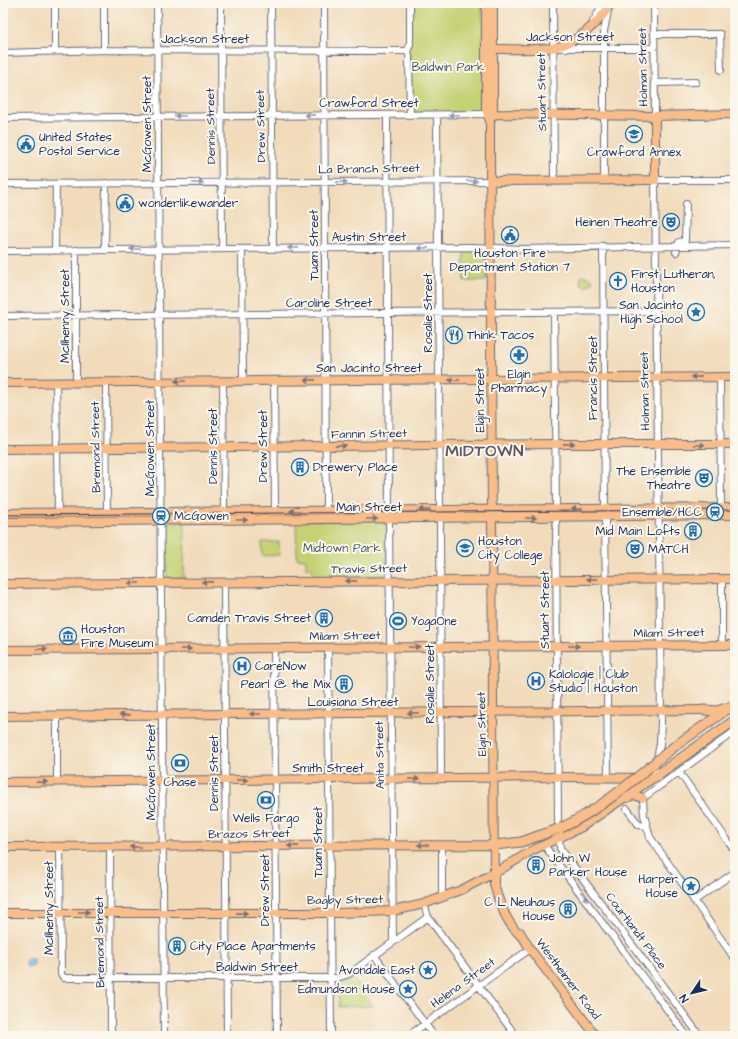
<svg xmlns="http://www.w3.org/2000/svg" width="738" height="1039" font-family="'Architects Daughter',sans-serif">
	<rect width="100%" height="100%" fill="#fbf7ec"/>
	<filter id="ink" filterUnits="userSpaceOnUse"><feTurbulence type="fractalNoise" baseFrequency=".025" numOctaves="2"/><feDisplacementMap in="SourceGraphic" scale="8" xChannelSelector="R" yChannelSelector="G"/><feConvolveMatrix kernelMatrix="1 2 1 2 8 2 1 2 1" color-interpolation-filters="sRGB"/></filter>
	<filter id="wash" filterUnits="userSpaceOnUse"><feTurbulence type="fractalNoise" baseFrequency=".012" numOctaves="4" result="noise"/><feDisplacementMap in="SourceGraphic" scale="16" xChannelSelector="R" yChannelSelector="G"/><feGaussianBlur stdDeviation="0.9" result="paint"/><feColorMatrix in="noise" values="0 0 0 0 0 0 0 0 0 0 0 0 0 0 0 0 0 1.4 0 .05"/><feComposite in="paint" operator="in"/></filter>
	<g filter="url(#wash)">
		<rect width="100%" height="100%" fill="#f1dbba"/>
		<path fill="#c5d273" stroke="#708068" d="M412 3H482L485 112 414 113 412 111 409 50Z
			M483 251 486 254V281H464V252Z
			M582 275 591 278 593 282 585 287 582 286 580 279Z
			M296 520 385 521 387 524V576L313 577 312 568H306V559L297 558Z
			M185 522 184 578H167L166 523Z
			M262 542H279L280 555 262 556Z
			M353 978 373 1006 338 1007V984Z"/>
		<path fill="#72ace2" stroke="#466ea0" d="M25.5 963a4.5 4.5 0 1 1 9 0a4.5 4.5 0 1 1-9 0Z"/>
	</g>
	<g filter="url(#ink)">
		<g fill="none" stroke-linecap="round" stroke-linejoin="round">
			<g stroke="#666b7e" stroke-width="8">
				<path id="minor" d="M55 3V51
					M104 3V50
					M157 3 164 1036
					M221 3 222 248
					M271 3 273 248
					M324 3 326 511
					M410 3V45L407 51 409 55 410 115
					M553 3 554 181
					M654 3 655 116
					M593 22 603 3
					M654 34H720L721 70
					M554 48H654
					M3 53 104 50 407 51
					M654 83 696 82
					M437 115 440 510
					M387 116 389 510
					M3 118 492 114
					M604 181V31L608 11
					M3 184 490 181
					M603 246 605 509
					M105 249 106 183
					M242 249 243 381
					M55 250 56 184
					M76 250V382
					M3 251 471 247 524 249 735 245
					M676 252 679 242 685 241 686 204
					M554 313 556 509
					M3 316 656 311
					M720 376 721 508
					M223 381 224 511
					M274 381 275 511
					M56 382 58 512
					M106 382 107 512
					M605 517 608 778
					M440 518 441 779
					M556 518 558 822
					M389 519 393 942
					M722 579V645
					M224 582 227 1036
					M328 648 331 1036
					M274 649 277 1036
					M57 716V781
					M735 731 643 798 644 815 650 837 735 959
					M679 772 735 851
					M653 778 660 744 661 722 655 180H735
					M627 809 639 825 646 826
					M559 838 560 848 700 1036
					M442 845V897
					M544 845 687 1036
					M60 847 61 974 64 978H337L349 974 428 917
					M110 847 111 1036
					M694 901 735 872
					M424 904 428 917 516 1036
					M374 955 434 1036
					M408 1036 530 949
					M729 1036 735 1031"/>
			</g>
			<g stroke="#666b7e" stroke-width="10">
				<path id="major" d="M486 3V109L490 121V153L494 884C499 903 506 923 521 936
					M486 49C507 49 529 50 551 48 574 45 600 23 611 3
					M493 114 655 116 735 114
					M491 118 493 114V3
					M490 181 655 180V116
					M3 383 735 377
					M3 449 555 444H735
					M3 513 735 508
					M3 522 735 515
					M3 584 735 579
					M3 650 735 645
					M3 716 703 710
					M3 782 557 777 653 778
					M627 798 634 795 643 798
					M3 847 495 845
					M3 913H340L393 911 424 904 461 890 500 870 533 850 580 828 653 778
					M520 932 530 949 596 1036"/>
			</g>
			<g stroke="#666b7e" stroke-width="11">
				<path id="highway" d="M703 710 717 711 726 708
					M675 746 735 704
					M653 778 735 720
					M495 845 521 842 561 828"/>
			</g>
			<use href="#minor" stroke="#fff" stroke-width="6"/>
			<use href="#major" stroke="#f8bd88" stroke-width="8"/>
			<use href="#highway" stroke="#f8bd88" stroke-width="9"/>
			<path stroke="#1b2f5e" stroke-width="1" d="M3 515 735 510"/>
			<g stroke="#666b7e" stroke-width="11" stroke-linecap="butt">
				<path id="highway-bridge" d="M561 828C604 808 639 775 675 746"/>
			</g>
			<use href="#highway-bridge" stroke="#f8bd88" stroke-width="9"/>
		</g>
		<defs><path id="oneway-solid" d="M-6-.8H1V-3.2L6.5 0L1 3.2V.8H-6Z"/></defs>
		<g fill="#8d97ae">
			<use href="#oneway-solid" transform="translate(310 115) rotate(179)"/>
			<use href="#oneway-solid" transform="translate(454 115) rotate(178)"/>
			<use href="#oneway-solid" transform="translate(180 116) rotate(-180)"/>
			<use href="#oneway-solid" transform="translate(472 181)"/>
			<use href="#oneway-solid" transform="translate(342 182) rotate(-1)"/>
			<use href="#oneway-solid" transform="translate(198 183)"/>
			<use href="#oneway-solid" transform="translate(293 248) rotate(180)"/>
			<use href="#oneway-solid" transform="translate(423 248) rotate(180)"/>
			<use href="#oneway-solid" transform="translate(135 249) rotate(180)"/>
			<use href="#oneway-solid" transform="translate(584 896) rotate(53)"/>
		</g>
		<g fill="#7e6f71">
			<use href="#oneway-solid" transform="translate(696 377) rotate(179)"/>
			<use href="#oneway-solid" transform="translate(310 380) rotate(179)"/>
			<use href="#oneway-solid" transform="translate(454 380) rotate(180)"/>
			<use href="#oneway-solid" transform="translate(180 381) rotate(180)"/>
			<use href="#oneway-solid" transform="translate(569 444) rotate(1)"/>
			<use href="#oneway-solid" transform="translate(699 445)"/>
			<use href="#oneway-solid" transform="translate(341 446) rotate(-1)"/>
			<use href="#oneway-solid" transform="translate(577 509) rotate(180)"/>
			<use href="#oneway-solid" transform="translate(425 510) rotate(180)"/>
			<use href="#oneway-solid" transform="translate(295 511) rotate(180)"/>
			<use href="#oneway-solid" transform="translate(531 518)"/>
			<use href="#oneway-solid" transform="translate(372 519)"/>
			<use href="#oneway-solid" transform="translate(242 520)"/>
			<use href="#oneway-solid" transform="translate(592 579) rotate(179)"/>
			<use href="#oneway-solid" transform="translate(351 581) rotate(179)"/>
			<use href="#oneway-solid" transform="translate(207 582) rotate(179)"/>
			<use href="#oneway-solid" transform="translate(134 583) rotate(180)"/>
			<use href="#oneway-solid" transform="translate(574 646)"/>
			<use href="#oneway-solid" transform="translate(414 647)"/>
			<use href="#oneway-solid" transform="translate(42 649) rotate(-1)"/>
			<use href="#oneway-solid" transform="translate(186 649)"/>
			<use href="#oneway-solid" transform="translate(413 713) rotate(179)"/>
			<use href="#oneway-solid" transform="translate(255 714) rotate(-180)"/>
			<use href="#oneway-solid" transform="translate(125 715) rotate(180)"/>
			<use href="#oneway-solid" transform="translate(414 779)"/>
			<use href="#oneway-solid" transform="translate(242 780)"/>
			<use href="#oneway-solid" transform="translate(42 782) rotate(-1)"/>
			<use href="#oneway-solid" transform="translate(423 845) rotate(180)"/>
			<use href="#oneway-solid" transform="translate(293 846) rotate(179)"/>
			<use href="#oneway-solid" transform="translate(135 847) rotate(180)"/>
			<use href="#oneway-solid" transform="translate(84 912)"/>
			<use href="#oneway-solid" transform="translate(242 913) rotate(-1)"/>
		</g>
	</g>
	<defs>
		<g id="school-ring" transform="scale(0.9)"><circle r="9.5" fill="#fbf7ec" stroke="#1f6fb2" stroke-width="1.5"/><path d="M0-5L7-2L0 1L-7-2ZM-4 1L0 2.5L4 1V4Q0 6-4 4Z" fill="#1f6fb2"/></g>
		<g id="civic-ring" transform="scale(0.9)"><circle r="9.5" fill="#fbf7ec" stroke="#1f6fb2" stroke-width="1.5"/><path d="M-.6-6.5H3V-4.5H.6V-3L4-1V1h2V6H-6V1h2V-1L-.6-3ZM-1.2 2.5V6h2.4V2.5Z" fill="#1f6fb2"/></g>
		<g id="theatre-ring" transform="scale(0.9)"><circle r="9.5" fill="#fbf7ec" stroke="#1f6fb2" stroke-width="1.5"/><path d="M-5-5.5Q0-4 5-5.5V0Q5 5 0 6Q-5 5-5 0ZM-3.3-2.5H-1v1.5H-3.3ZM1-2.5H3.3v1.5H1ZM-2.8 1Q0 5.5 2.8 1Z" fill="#1f6fb2"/></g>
		<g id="church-ring" transform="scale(0.9)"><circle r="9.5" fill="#fbf7ec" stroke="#1f6fb2" stroke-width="1.5"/><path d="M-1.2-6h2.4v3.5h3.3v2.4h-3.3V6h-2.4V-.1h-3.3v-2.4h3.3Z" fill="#1f6fb2"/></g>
		<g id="sight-ring" transform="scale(0.9)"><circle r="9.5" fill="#fbf7ec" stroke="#1f6fb2" stroke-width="1.5"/><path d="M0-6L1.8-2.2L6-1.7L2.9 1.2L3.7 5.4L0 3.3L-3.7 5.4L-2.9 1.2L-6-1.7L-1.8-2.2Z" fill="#1f6fb2"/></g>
		<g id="restaurant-ring" transform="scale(0.9)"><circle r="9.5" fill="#fbf7ec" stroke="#1f6fb2" stroke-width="1.5"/><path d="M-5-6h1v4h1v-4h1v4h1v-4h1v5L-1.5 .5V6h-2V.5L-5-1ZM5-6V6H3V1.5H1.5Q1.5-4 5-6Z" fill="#1f6fb2"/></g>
		<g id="pharmacy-ring" transform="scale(0.9)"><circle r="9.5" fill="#fbf7ec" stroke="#1f6fb2" stroke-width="1.5"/><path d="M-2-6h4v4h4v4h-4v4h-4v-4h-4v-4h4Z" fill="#1f6fb2"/></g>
		<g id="building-ring" transform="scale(0.9)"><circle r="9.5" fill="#fbf7ec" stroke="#1f6fb2" stroke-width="1.5"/><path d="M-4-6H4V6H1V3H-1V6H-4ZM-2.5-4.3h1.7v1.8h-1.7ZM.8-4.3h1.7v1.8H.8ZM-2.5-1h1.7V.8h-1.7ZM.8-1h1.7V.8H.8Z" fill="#1f6fb2"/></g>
		<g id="station-ring" transform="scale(0.9)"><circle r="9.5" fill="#fbf7ec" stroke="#1f6fb2" stroke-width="1.5"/><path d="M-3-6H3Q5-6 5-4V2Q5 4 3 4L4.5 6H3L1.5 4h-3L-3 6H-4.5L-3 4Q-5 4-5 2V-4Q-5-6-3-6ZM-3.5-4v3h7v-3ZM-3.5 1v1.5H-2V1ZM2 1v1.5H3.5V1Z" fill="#1f6fb2"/></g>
		<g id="university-ring" transform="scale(0.9)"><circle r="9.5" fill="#fbf7ec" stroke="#1f6fb2" stroke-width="1.5"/><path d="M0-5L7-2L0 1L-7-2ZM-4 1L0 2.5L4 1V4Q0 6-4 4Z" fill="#1f6fb2"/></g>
		<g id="stadium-ring" transform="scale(0.9)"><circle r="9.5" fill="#fbf7ec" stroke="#1f6fb2" stroke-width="1.5"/><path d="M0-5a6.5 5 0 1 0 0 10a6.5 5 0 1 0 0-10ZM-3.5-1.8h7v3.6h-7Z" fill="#1f6fb2"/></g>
		<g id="museum-ring" transform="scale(0.9)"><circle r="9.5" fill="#fbf7ec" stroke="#1f6fb2" stroke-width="1.5"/><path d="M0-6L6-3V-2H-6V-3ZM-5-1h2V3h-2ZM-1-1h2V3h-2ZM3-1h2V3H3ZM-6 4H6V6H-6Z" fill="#1f6fb2"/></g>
		<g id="hospital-ring" transform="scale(0.9)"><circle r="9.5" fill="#fbf7ec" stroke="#1f6fb2" stroke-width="1.5"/><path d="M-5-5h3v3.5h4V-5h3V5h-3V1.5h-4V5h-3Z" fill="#1f6fb2"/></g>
		<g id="bank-ring" transform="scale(0.9)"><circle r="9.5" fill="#fbf7ec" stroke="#1f6fb2" stroke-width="1.5"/><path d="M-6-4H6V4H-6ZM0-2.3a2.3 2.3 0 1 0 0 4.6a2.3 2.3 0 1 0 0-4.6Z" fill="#1f6fb2"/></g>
	</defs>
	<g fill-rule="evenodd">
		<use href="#school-ring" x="634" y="134"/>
		<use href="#civic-ring" x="26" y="144"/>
		<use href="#civic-ring" x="125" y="203"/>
		<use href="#theatre-ring" x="671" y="222"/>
		<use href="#civic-ring" x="510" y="235"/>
		<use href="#church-ring" x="618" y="281"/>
		<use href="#sight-ring" x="696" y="312"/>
		<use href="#restaurant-ring" x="454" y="335"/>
		<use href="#pharmacy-ring" x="519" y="355"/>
		<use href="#building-ring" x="300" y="467"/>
		<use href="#theatre-ring" x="704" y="478"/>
		<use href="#station-ring" x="715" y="512"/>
		<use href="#station-ring" x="161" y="516"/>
		<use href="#building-ring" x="693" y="531"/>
		<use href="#university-ring" x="465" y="548"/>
		<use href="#theatre-ring" x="635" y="549"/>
		<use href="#building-ring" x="324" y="618"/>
		<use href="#stadium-ring" x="398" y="621"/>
		<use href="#museum-ring" x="68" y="636"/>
		<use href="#hospital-ring" x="242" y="666"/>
		<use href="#hospital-ring" x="536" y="681"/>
		<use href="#building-ring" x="344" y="684"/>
		<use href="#bank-ring" x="180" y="763"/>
		<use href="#bank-ring" x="266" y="800"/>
		<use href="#building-ring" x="536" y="865"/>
		<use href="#sight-ring" x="691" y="886"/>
		<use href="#building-ring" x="568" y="909"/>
		<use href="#building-ring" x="177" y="946"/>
		<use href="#sight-ring" x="428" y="970"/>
		<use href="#sight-ring" x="408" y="989"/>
	</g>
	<g text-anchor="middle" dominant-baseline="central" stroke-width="4" stroke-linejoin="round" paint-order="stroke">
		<g font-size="12" fill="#1b2f5e" stroke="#fbf7ec">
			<text x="570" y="37">Jackson Street</text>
			<text x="205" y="39">Jackson Street</text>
			<text transform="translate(643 67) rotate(-91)">Holman Street</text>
			<text transform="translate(542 92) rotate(-91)">Stuart Street</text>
			<text x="369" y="103">Crawford Street</text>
			<text transform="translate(147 124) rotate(-90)">McGowen Street</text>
			<text transform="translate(211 126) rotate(-91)">Dennis Street</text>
			<text transform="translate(261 126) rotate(-91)">Drew Street</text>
			<text transform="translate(369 169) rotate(-1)">La Branch Street</text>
			<text x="369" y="237">Austin Street</text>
			<text transform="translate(314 245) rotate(-90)">Tuam Street</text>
			<text x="329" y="303">Caroline Street</text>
			<text transform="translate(428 313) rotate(-90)">Rosalie Street</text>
			<text transform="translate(65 316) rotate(-90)">McIlhenny Street</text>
			<text x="369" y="368">San Jacinto Street</text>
			<text transform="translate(593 378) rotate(-90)">Francis Street</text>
			<text transform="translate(645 391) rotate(-91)">Holman Street</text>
			<text transform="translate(480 400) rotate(-90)">Elgin Street</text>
			<text transform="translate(369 434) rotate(-1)">Fannin Street</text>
			<text transform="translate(213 446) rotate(-90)">Dennis Street</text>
			<text transform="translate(263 446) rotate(-90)">Drew Street</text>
			<text transform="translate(96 447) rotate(-91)">Bremond Street</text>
			<text transform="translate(150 448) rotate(-90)">McGowen Street</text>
			<text x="369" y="507">Main Street</text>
			<text transform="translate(369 569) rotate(-1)">Travis Street</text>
			<text transform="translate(545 610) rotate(-90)">Stuart Street</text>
			<text transform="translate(669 633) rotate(-1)">Milam Street</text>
			<text transform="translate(345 636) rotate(-1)">Milam Street</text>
			<text transform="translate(430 684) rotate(-90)">Rosalie Street</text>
			<text x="353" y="702">Louisiana Street</text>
			<text transform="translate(482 724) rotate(-91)">Elgin Street</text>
			<text transform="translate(380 755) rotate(-91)">Anita Street</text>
			<text x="328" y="768">Smith Street</text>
			<text transform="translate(151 772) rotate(-90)">McGowen Street</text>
			<text transform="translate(214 773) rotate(-90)">Dennis Street</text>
			<text transform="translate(249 834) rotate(-1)">Brazos Street</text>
			<text transform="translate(318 842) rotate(-90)">Tuam Street</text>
			<text transform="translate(265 890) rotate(-90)">Drew Street</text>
			<text transform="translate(345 900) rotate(-1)">Bagby Street</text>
			<text transform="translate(49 908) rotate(-90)">McIlhenny Street</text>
			<text transform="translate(636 931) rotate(53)">Courtlandt Place</text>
			<text transform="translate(100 942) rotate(-91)">Bremond Street</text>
			<text x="257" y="967">Baldwin Street</text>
			<text transform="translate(568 979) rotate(53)">Westheimer Road</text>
			<text transform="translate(463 983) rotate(-36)">Helena Street</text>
		</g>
		<g font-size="12" fill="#465863" stroke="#fbf7ec">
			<text x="448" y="67">Baldwin Park</text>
			<text x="342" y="548">Midtown Park</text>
		</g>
		<g font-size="12" fill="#1b2f5e" stroke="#fbf7ec" text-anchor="start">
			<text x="39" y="137">United States<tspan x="39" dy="14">Postal Service</tspan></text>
			<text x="634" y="152" text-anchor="middle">Crawford Annex</text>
			<text x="138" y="203">wonderlikewander</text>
			<text x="658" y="222" text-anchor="end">Heinen Theatre</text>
			<text x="510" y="253" text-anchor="middle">Houston Fire<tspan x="510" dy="14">Department Station 7</tspan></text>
			<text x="631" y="274">First Lutheran,<tspan x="631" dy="14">Houston</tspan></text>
			<text x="683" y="305" text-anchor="end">San Jacinto<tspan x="683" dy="14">High School</tspan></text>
			<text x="467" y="335">Think Tacos</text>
			<text x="519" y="374" text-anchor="middle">Elgin<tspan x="519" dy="14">Pharmacy</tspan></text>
			<text x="313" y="467">Drewery Place</text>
			<text x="691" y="471" text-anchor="end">The Ensemble<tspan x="691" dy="14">Theatre</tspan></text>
			<text x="702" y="512" text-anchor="end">Ensemble/HCC</text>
			<text x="174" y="516">McGowen</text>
			<text x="680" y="531" text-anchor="end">Mid Main Lofts</text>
			<text x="478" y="541">Houston<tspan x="478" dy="14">City College</tspan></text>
			<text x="648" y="549">MATCH</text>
			<text x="311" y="618" text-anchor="end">Camden Travis Street</text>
			<text x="411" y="621">YogaOne</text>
			<text x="81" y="629">Houston<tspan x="81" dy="14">Fire Museum</tspan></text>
			<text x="255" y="666">CareNow</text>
			<text x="549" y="674">Kalologie | Club<tspan x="549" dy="14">Studio | Houston</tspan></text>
			<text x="331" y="684" text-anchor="end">Pearl @ the Mix</text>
			<text x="180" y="782" text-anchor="middle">Chase</text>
			<text x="266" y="818" text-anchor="middle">Wells Fargo</text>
			<text x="549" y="858">John W<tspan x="549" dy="14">Parker House</tspan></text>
			<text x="678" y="879" text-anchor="end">Harper<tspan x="678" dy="14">House</tspan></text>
			<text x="555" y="902" text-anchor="end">C L Neuhaus<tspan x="555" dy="14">House</tspan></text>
			<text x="190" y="946">City Place Apartments</text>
			<text x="415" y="970" text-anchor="end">Avondale East</text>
			<text x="395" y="989" text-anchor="end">Edmundson House</text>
		</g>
		<g font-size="16" font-weight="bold" letter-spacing="1" fill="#625966" stroke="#fbf7ec">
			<text x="485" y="451">MIDTOWN</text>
		</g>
	</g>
	<rect width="738" height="1039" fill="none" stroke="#fbf7ec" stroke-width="16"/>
	<g transform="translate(692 993) rotate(235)" stroke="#fbf7ec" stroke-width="3" paint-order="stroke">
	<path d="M0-3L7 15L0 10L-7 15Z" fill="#1b2f5e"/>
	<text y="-6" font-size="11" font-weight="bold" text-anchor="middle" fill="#1b2f5e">N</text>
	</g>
</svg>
